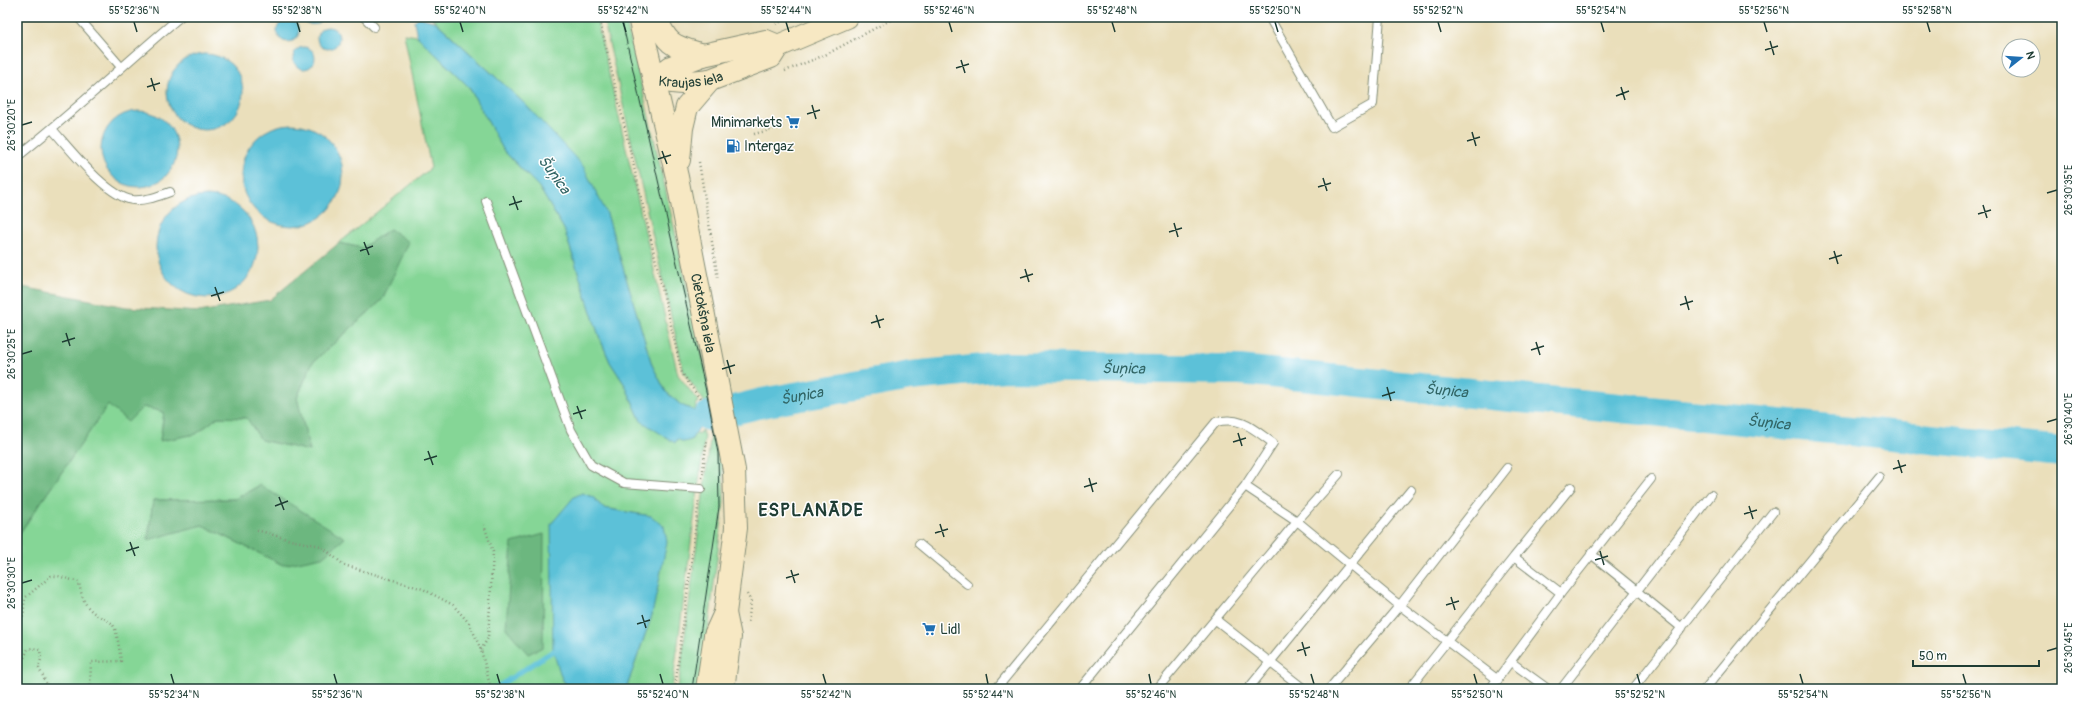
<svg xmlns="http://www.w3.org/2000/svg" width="2079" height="706" font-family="Pangolin,sans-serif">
	<rect width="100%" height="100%" fill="#fff"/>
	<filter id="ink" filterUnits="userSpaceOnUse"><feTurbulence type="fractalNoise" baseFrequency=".025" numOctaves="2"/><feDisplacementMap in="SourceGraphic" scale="8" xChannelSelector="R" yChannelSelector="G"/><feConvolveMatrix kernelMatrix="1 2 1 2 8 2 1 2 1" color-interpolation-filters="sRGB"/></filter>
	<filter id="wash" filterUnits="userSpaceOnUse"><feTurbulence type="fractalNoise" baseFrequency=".012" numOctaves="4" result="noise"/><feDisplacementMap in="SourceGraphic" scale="16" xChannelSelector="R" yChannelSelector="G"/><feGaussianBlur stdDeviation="0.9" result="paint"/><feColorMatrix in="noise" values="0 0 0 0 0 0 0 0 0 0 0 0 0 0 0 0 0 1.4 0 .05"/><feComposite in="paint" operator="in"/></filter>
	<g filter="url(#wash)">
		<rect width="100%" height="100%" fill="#eadfbb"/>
		<path fill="#85d696" stroke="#528a65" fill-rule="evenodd" d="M431 17H596L678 375 699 402 696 403 695 411 681 405 666 392 652 365 607 214 525 104Z
			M603 17H625C649 116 672 215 693 315 707 377 724 439 724 502L701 689H678L711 434 704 401 684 373Z
			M404 34 417 36 469 87 504 151 539 187 564 229 599 336 610 362 625 385 641 421 677 439 691 440 696 433 699 435 702 430 703 435H705L672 689H626L652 615 651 516 603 508 593 497 562 679 570 689H17V537L108 405 143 407 164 412 160 440 196 434 218 417 247 418 261 440 310 451 297 398 312 363 382 300 390 229 362 248 339 243 431 168ZM260 485 283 565 202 525 148 539 153 500 235 499Z"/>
		<path fill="#6cb77f" stroke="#467a5a" d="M390 229 409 242 382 300 312 363 297 398 310 451 261 440 247 418 218 417 196 434 160 441 164 412 143 407 128 422 108 405 17 537V286L126 307 199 312 270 300 339 243 362 248Z
			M260 485 345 538 322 557 283 565 202 525 148 540 153 500 235 499Z
			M544 534 543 647 528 654 506 628 512 543Z"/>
		<path fill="#5bc1d8" stroke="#3d7f86" d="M302 17H323C320 26 312 26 305 22Z
			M419 17 436 22 525 104 583 166 607 214 652 365 666 392 681 405 695 411 747 399 751 415 699 428 691 440 684 442 677 439 675 443 641 421 625 385 610 362 599 336 564 229 539 187 504 151 469 87 417 36 414 21Z
			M277 31a11 11 0 1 1 22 0a11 11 0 1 1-22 0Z
			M317 38a11 11 0 1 1 22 0a11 11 0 1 1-22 0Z
			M293 58a11 11 0 1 1 22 0a11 11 0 1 1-22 0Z
			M167 92a38 38 0 1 1 76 0a38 38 0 1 1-76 0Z
			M101 149a38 38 0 1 1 76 0a38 38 0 1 1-76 0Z
			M241 175a51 51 0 1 1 102 0a51 51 0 1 1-102 0Z
			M156 247a51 51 0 1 1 102 0a51 51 0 1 1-102 0Z
			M582 493 593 497 603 508 651 516 664 526 667 542 652 615 626 689H570L562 679 553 651 551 524 574 497Z"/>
		<path fill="#eadfbb" d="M740 398 744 419 702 430 697 408Z"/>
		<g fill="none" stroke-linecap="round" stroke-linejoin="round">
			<path stroke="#5bc1d8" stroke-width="5" d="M494 689 553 651"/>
			<path stroke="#5bc1d8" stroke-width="30" id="s1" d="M709 416 762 403 910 376 1005 367 1240 370 2062 452"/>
		</g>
	</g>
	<g filter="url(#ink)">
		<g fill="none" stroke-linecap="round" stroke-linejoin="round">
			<g stroke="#848e78" stroke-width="10">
				<path id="lane" d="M78 17 121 67
					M364 17 374 27
					M1269 17 1332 127 1373 104 1380 17
					M52 129C70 149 107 197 133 200 146 201 158 196 170 192
					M17 157C73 113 125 63 180 17
					M486 201 571 430 591 465 624 483 701 489
					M1245 486 1297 521 1394 601 1498 680
					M919 544 967 584
					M1591 554 1682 628
					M1514 557 1571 487
					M1216 620 1304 689
					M1511 662 1548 689
					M996 689 1216 422C1242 416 1253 429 1273 443L1245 486 1080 689
					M1157 689 1297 521 1339 474
					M1248 689 1411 490
					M1329 689 1400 605 1507 468
					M1409 689 1514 557 1561 593
					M1490 689 1561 593 1651 479
					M1561 689 1711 495
					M1633 689 1773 512
					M1705 689 1879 477"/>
			</g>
			<g stroke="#848e78" stroke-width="24">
				<g id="secondary">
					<path id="s2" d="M639 17 677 177 734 470 736 528 725 613 715 635 707 689"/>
					<path d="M656 17C667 47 675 46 703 55"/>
					<path id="s3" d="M654 80 682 83 710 80 771 57 778 46 847 17"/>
					<path d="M654 80 671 67 703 55 766 41 778 46"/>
					<path d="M679 160 682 128 687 107 710 80"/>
					<path d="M723 689 730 637 725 613"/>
				</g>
			</g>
			<path stroke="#848e78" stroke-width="2.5" stroke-dasharray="1 3" stroke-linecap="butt" d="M599 17 682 373 700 399
				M776 24 790 17
				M785 71 825 55 896 17
				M754 134 782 127
				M699 162 718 279
				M702 478 707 439
				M257 530 290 540 321 546 344 565 423 589 453 605 470 624 481 650 491 689
				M747 594 751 601 748 624
				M17 621 21 620C26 612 22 605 26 597L51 576H58L79 582C81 596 85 609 99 616 105 620 111 620 114 627 117 631 120 654 121 661L91 662 90 689
				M481 650 488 638 493 552 484 525
				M17 661 24 658 28 649 33 648 40 650 41 659 39 668 49 689
				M675 689 699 500"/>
			<use href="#lane" stroke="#fff" stroke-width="8"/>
			<use href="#secondary" stroke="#f7e8c3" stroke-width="22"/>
			<path stroke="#1f3d34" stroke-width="1" d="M621 17 708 400 718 453 719 507 692 689"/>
		</g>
	</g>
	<path fill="none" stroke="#1f3d34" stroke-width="1.5" d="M134 22 137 32M297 22 300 32M460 22 463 32M623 22 626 32M786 22 789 32M949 22 952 32M1112 22 1115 32M1275 22 1278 32M1438 22 1441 32M1601 22 1604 32M1764 22 1767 32M1927 22 1930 32M1770 41 1774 55M1765 50 1778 46M961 60 965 73M956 68 969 64M151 78 155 91M147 87 160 83M1621 87 1625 100M1616 96 1629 91M812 105 816 119M807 114 820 110M22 125 32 122M1472 132 1476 146M1467 141 1480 137M662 151 667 164M658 159 671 155M1323 178 1327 191M1318 187 1331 183M2047 193 2057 190M513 196 518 210M509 205 522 201M1983 205 1987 218M1978 214 1991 210M1174 223 1178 237M1169 232 1182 228M364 242 369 255M360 251 373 246M1834 251 1838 264M1829 259 1842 255M1025 269 1029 282M1020 278 1033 274M215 287 220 301M211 296 224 292M1685 296 1689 310M1680 305 1693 301M876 315 880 328M871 323 884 319M66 333 70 346M62 342 75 338M1536 342 1540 355M1531 350 1544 346M22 354 32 351M727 360 731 374M722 369 735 365M1387 387 1391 401M1382 396 1395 392M577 406 582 419M573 414 586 410M2047 422 2057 419M1238 433 1242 446M1233 442 1246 438M428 451 433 465M424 460 437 456M1898 460 1902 473M1893 469 1906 465M1089 478 1093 492M1084 487 1097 483M279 497 284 510M275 506 288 501M1749 506 1753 519M1744 514 1757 510M940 524 944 537M935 533 948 529M130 542 135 556M126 551 139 547M1600 551 1604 565M1595 560 1608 556M791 570 795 583M786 578 799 574M22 583 32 580M1451 597 1455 610M1446 605 1459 601M642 615 646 628M637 624 650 620M1302 642 1306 656M1297 651 1310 647M2047 651 2057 648M171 674 174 684M334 674 337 684M497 674 500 684M660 674 663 684M823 674 826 684M986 674 988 684M1149 674 1151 684M1311 674 1314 684M1474 674 1477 684M1637 674 1640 684M1800 674 1803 684M1963 674 1966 684"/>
	<defs>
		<g id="supermarket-bare" transform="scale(1.08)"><path d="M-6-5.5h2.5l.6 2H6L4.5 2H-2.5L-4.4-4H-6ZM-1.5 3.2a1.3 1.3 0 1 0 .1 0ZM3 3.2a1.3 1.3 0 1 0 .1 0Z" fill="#1f6fb2" stroke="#fff" stroke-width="2.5" paint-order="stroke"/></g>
		<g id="fuel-bare" transform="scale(1.08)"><path d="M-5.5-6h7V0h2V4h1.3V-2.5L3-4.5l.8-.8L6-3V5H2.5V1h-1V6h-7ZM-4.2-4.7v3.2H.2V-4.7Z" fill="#1f6fb2" stroke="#fff" stroke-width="2.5" paint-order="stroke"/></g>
	</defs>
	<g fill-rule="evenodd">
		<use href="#supermarket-bare" x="793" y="122"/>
		<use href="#fuel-bare" x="733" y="146"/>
		<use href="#supermarket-bare" x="929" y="629"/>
	</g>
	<g text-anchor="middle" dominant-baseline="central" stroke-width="3" stroke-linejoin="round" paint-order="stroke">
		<g font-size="14" fill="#1f3d34" stroke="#fff">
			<text stroke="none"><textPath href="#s3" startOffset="37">Kraujas iela</textPath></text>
			<text stroke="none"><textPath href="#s2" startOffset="303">Cietokšņa iela</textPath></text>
		</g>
		<g font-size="14" fill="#1f3d34" stroke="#fff" text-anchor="start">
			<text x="782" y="122" text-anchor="end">Minimarkets</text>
			<text x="744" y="146">Intergaz</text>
			<text x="940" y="629">Lidl</text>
		</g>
		<g font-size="15" font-style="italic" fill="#316565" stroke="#fff">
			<text transform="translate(554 175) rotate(54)">Šuņica</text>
			<text stroke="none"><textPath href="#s1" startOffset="419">Šuņica</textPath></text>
			<text stroke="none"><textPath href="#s1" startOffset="743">Šuņica</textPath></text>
			<text stroke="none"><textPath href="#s1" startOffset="95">Šuņica</textPath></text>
			<text stroke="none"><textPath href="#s1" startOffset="1067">Šuņica</textPath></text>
		</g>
		<g font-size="18" font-weight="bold" letter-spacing="1" fill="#1f3d34" stroke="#fff">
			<text x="811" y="510">ESPLANĀDE</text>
		</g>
	</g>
	<rect width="2079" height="706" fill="none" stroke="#fff" stroke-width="44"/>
	<g transform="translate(2021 58) rotate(73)"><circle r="19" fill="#ffffff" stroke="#a5b1ae"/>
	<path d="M0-3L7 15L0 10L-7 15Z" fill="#1f6fb2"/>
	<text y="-6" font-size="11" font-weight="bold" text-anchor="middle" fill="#1f3d34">N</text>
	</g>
	<path d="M1913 660v6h126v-6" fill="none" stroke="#1f3d34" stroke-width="2"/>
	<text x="1919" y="660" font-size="12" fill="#1f3d34" stroke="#ffffff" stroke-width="3" paint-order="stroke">50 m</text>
	<rect x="22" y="22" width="2035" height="662" fill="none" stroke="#1f3d34" stroke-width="1.5"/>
	<g font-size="10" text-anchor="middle" fill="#1f3d34">
		<text x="134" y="14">55°52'36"N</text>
		<text x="297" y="14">55°52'38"N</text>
		<text x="460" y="14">55°52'40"N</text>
		<text x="623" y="14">55°52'42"N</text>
		<text x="786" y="14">55°52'44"N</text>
		<text x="949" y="14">55°52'46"N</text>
		<text x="1112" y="14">55°52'48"N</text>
		<text x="1275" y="14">55°52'50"N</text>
		<text x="1438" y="14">55°52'52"N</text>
		<text x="1601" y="14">55°52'54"N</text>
		<text x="1764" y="14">55°52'56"N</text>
		<text x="1927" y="14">55°52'58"N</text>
		<text transform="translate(11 125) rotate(-90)" y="4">26°30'20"E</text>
		<text transform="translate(2068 190) rotate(-90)" y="4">26°30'35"E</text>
		<text transform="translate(11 354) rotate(-90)" y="4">26°30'25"E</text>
		<text transform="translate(2068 419) rotate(-90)" y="4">26°30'40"E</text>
		<text transform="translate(11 583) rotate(-90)" y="4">26°30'30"E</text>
		<text transform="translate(2068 648) rotate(-90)" y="4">26°30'45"E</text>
		<text x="174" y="698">55°52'34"N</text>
		<text x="337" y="698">55°52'36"N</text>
		<text x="500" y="698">55°52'38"N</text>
		<text x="663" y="698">55°52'40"N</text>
		<text x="826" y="698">55°52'42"N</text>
		<text x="988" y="698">55°52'44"N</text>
		<text x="1151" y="698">55°52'46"N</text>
		<text x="1314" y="698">55°52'48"N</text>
		<text x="1477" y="698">55°52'50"N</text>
		<text x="1640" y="698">55°52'52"N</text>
		<text x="1803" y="698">55°52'54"N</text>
		<text x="1966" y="698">55°52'56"N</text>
	</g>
</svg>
